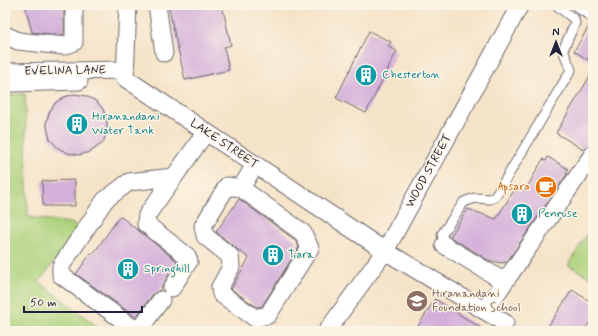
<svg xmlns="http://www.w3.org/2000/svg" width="598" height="336" font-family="Mynerve,sans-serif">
	<rect width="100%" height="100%" fill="#fcf5e5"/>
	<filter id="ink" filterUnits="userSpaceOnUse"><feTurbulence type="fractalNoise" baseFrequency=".025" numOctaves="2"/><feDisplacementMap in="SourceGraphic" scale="8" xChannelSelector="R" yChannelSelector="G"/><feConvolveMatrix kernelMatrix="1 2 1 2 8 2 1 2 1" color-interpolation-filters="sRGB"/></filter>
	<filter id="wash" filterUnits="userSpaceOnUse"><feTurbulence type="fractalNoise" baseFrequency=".012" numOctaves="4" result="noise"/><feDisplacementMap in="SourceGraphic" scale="16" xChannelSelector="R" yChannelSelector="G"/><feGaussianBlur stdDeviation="0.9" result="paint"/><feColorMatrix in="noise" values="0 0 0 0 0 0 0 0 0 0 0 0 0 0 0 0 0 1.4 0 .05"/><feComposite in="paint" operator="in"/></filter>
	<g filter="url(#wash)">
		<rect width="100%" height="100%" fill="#f5e3c8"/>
		<path fill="#acd17b" stroke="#677a5b" d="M25 94 28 217 71 223 80 228 39 282 103 331H5V95Z
			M593 224V279L568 265Z"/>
		<g id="blocks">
			<path fill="#d3afda" d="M25 5H64V35L32 32Z
				M168 5H222L231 45 224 47 229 70 185 80Z
				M591 23H593V63L574 51Z
				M369 31 391 42 388 47 397 51 366 113 336 98Z
				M593 71V143L584 150 556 133Z
				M75 94 86 96 96 101 103 109 107 120V131L103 143 90 152 79 155 68 153 58 148 50 139 46 123 49 113 55 103 64 97Z
				M548 157 568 169 566 173 567 174 507 262 501 263 488 260 450 237 468 209 496 219 517 186 525 191 543 159 546 161Z
				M75 180V206H43L42 181Z
				M239 199 295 240 299 247 262 306 257 307 231 289 249 258 238 250 216 232Z
				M120 216 177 261 164 283 160 290 153 294 136 317 76 274 91 253 93 254Z
				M572 290 593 303V317L584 331H545Z
				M435 299 486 331H415Z"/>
		</g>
	</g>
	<g filter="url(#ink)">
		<use href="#blocks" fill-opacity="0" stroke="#6c666c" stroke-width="1"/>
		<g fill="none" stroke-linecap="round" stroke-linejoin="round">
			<g stroke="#6c666c" stroke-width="11">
				<path id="service" d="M444 245 442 234 464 202 475 198 490 199 495 197 571 70 563 50 575 23 574 19 556 5"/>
			</g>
			<g stroke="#6c666c" stroke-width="19">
				<path id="minor" d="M128 5 125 78 385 251 505 323
					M157 5 164 53
					M581 5 593 13
					M5 35 18 41 64 46 74 42V9L76 5
					M5 72 125 70
					M13 83 79 81
					M241 188 227 186 203 226 205 236 230 256 231 267 220 287 221 294 255 318 268 315 310 248 303 233 241 188 255 165
					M444 245 505 282
					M172 288 189 261 187 256 146 224 147 215 206 132
					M161 300 141 327 133 328 61 275V266L105 200 129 182 173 177
					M484 310 495 296 593 154
					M327 331 385 251 520 5"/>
			</g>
			<use href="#service" stroke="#fff" stroke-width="9"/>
			<use href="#minor" stroke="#fff" stroke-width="17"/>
		</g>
	</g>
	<defs>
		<g id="building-disc" transform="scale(1.15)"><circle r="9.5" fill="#0f9aa8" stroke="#fcf5e5"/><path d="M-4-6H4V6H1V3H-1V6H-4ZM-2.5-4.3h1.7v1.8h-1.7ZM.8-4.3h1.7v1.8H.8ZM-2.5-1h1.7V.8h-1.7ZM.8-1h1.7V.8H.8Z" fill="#fff"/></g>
		<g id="cafe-disc" transform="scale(1.15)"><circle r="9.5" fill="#e8710a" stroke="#fcf5e5"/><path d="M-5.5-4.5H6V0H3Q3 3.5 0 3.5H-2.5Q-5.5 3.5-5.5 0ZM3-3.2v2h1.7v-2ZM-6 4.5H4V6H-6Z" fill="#fff"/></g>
		<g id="school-disc" transform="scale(1.15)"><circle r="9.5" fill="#8d6e63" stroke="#fcf5e5"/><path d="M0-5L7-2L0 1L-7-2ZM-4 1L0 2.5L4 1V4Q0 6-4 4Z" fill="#fff"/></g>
	</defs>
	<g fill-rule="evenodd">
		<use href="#building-disc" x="366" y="75"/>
		<use href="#building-disc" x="77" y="124"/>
		<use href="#cafe-disc" x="546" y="187"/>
		<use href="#building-disc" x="522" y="214"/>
		<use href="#building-disc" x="273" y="255"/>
		<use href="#building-disc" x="128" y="269"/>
		<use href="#school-disc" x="417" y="301"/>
	</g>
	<g text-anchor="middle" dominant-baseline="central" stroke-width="3" stroke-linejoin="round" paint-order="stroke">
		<g font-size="12" fill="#22223b" stroke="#fcf5e5">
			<text transform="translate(65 71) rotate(-1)">EVELINA LANE</text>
			<text transform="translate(224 144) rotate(34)">LAKE STREET</text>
			<text transform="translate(429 171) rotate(-61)">WOOD STREET</text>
		</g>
		<g font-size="12" fill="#0d838f" stroke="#fcf5e5" text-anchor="start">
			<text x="382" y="75">Chesterton</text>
			<text x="92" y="117">Hiranandani<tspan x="92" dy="14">Water Tank</tspan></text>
			<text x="538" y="214">Penrose</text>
			<text x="288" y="255">Tiara</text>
			<text x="144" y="269">Springhill</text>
		</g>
		<g font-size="12" fill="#c56008" stroke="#fcf5e5" text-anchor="end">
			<text x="530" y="187">Apsara</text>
		</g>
		<g font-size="12" fill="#785e54" stroke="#fcf5e5" text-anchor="start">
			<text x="432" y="294">Hiranandani<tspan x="432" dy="14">Foundation School</tspan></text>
		</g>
	</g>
	<rect width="598" height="336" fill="none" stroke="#fcf5e5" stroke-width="20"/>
	<g transform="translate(556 42)" stroke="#fcf5e5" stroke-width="3" paint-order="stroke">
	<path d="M0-3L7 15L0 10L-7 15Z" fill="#22223b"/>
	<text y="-6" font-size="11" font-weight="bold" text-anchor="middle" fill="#22223b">N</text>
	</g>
	<path d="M24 306v6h118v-6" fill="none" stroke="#22223b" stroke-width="2"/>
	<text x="30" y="306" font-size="12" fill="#22223b" stroke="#fcf5e5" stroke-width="3" paint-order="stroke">50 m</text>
</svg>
